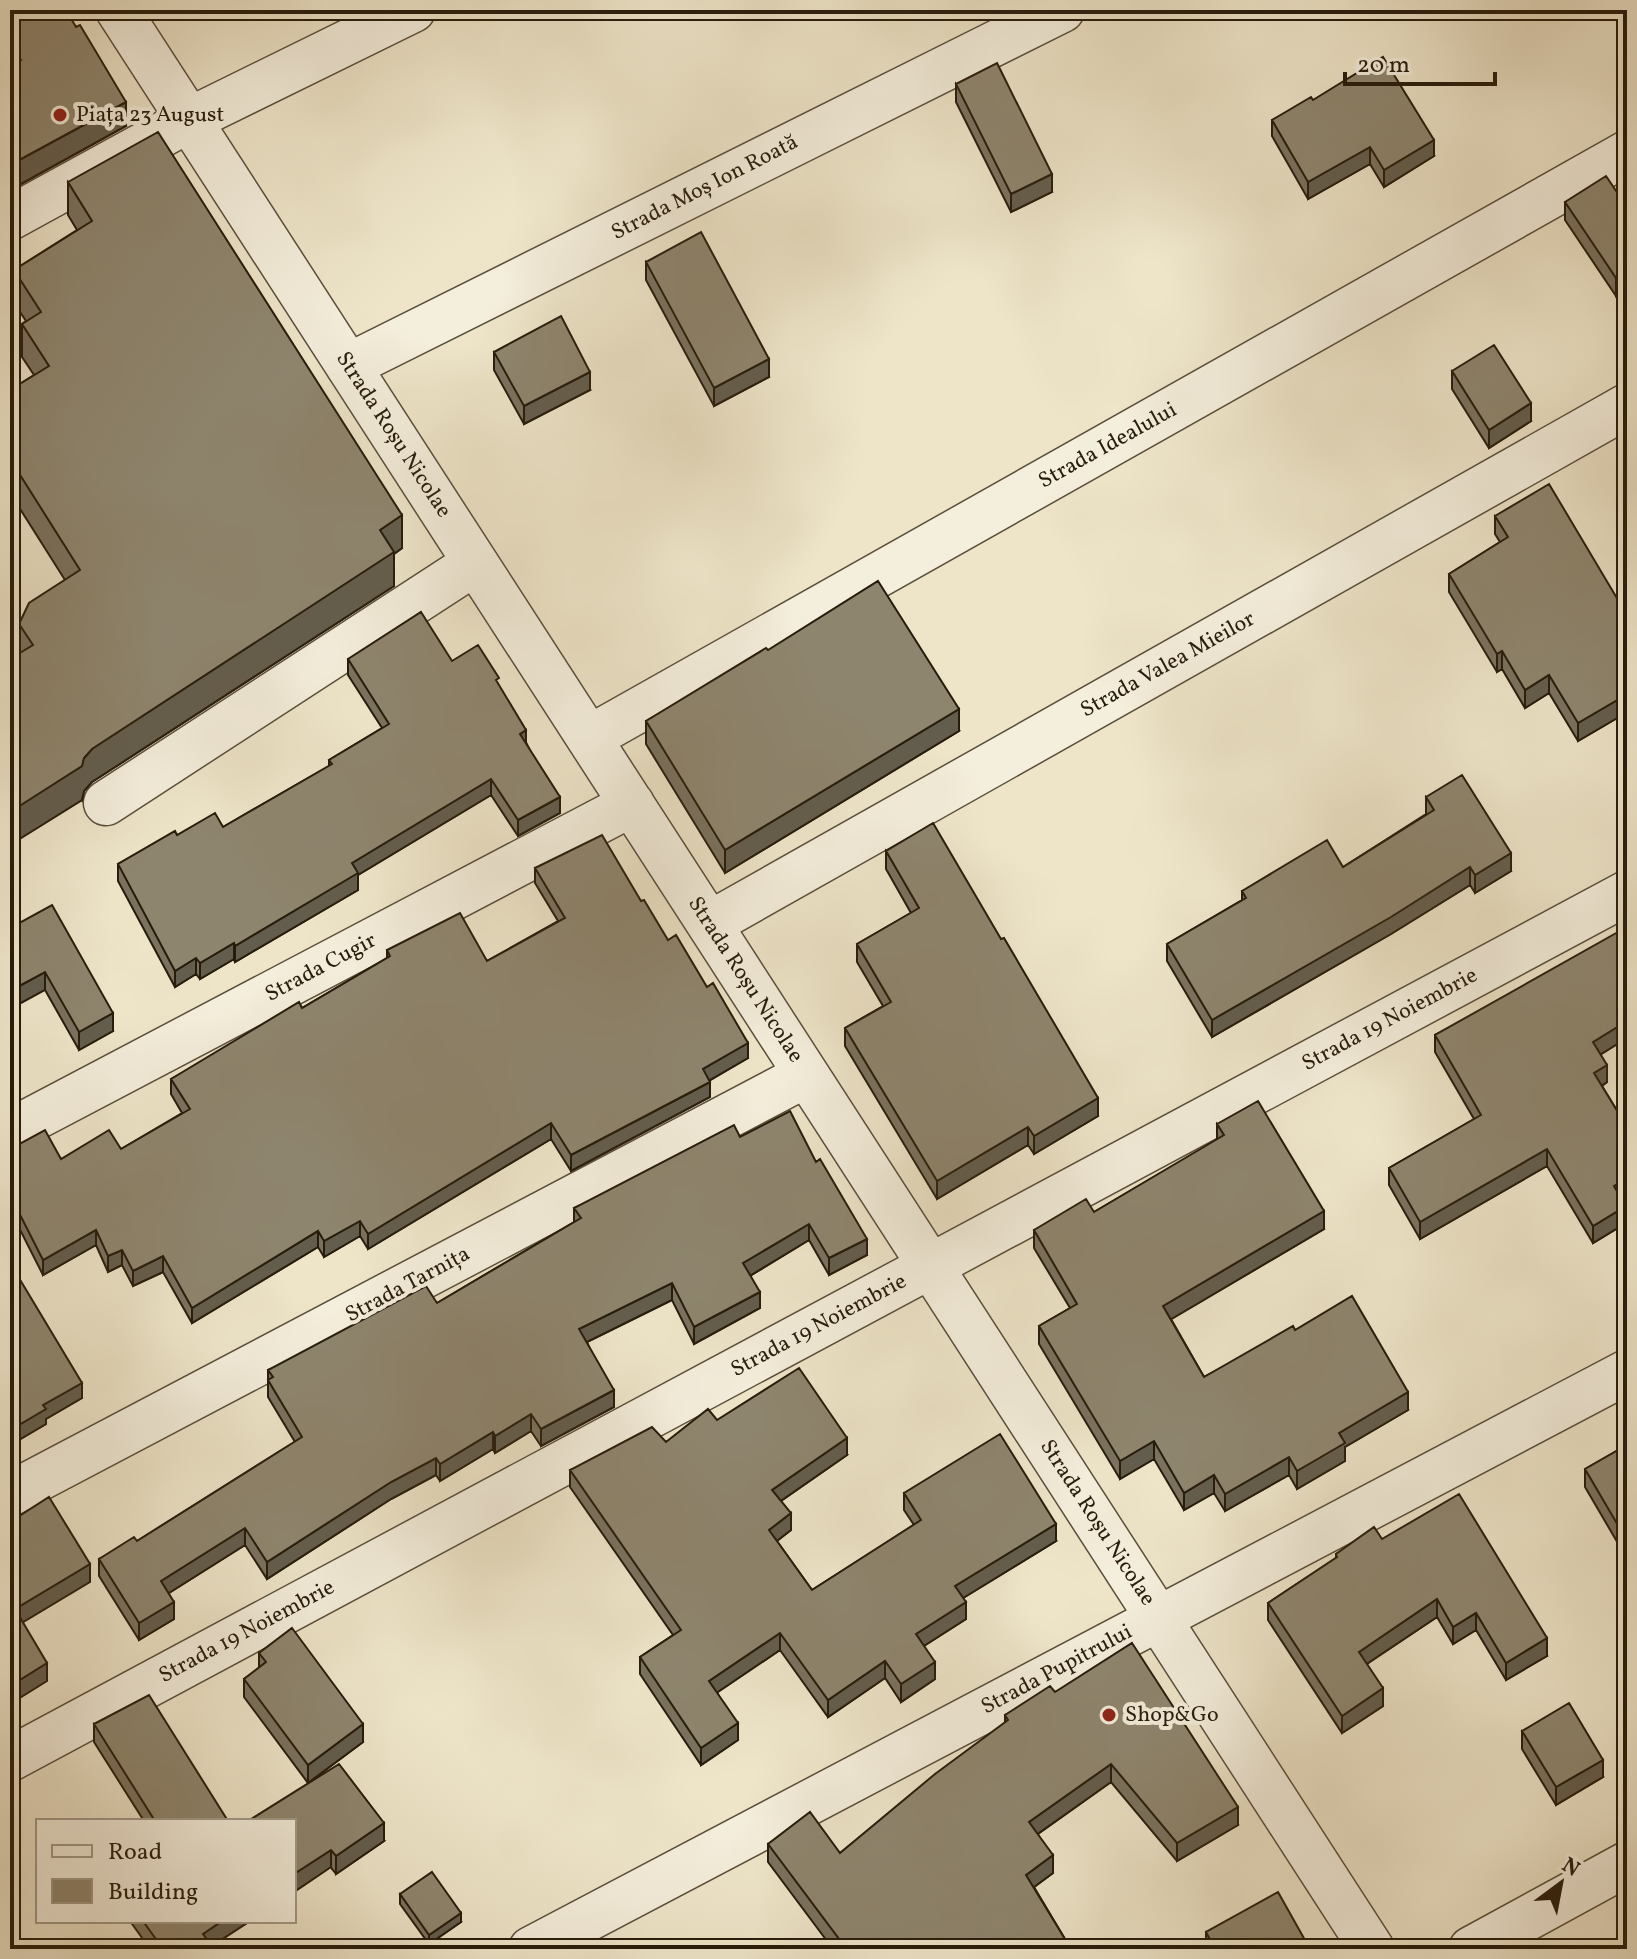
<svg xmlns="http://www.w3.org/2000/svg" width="1637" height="1959" font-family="Vollkorn,serif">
	<rect width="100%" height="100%" fill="#eee5c9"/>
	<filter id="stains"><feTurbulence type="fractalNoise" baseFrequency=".0025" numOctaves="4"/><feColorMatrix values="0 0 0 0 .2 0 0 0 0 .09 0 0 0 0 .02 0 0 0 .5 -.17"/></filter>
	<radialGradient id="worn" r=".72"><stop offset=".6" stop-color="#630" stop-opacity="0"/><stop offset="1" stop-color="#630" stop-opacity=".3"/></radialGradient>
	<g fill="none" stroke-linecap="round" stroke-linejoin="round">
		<g stroke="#594e3b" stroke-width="47">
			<path id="minor" d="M118 10 1372 1949
				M10 218 189 120 413 10
				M348 366 1062 10
				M589 738 1627 153
				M106 803 475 563
				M709 924 1627 406
				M10 1131 632 804
				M10 1494 806 1075
				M10 1759 1627 893
				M531 1949 1627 1372
				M1471 1949 1627 1864"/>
		</g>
		<use href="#minor" stroke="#f4eedc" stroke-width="44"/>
	</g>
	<path fill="#7a725f" stroke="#271c0c" stroke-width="2" d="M10 10 126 126 10 190Z
		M956 84 1052 192 1011 212 956 102Z
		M1313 100 1434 156 1384 187 1370 164 1308 199 1272 136V120Z
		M68 182 402 548 394 554V586L92 782 84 791 82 800 19 654V624L65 580 10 493V390L34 375 22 357V324L26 321 14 303V270L77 230 68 215Z
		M1565 202 1627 207 1616 296 1565 220Z
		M646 262 769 377 714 406 646 280Z
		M494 352 590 390 524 424 494 370Z
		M1452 371 1531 421 1489 448 1452 389Z
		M1495 516 1621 605 1627 602V730L1619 717 1578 741 1549 693 1525 708 1502 669 1497 672 1449 592V574L1500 542 1495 534Z
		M768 650 959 731 725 873 646 744V721Z
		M348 659 452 661 499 686 560 813 518 836 491 795 358 875V890L235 962 234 959 200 979 196 974 175 987 118 881V864L223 827 329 766V760L382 728 348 675Z
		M1426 797 1511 871 1475 893 1470 885 1391 934 1212 1037 1167 961V944L1242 900V891L1343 867 1426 814Z
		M886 851 1098 1116 1034 1154 1028 1145 937 1199 845 1046V1028L883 1006 857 962V944L911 913 886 869Z
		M535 868 641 901 748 1058 709 1081 710 1097 571 1171 551 1139 368 1249 360 1236 324 1257 318 1247 192 1323 163 1272 133 1286 122 1265 108 1272 96 1245 43 1275 10 1210V1149L61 1159 121 1149 182 1113 171 1094V1079L302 1008 387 958V950L487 961 558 921 535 883Z
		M10 928 113 1031 79 1050Z
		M1627 947V1038L1600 1055 1607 1082 1602 1086 1627 1127V1195L1622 1199 1626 1223 1593 1243 1547 1166 1420 1239 1389 1185V1168L1474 1119 1435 1052V1035Z
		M1217 1124 1324 1229 1171 1319 1204 1377 1295 1330 1408 1410 1345 1447V1461L1297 1489 1289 1475 1225 1511 1214 1493 1184 1510 1154 1459 1120 1479 1039 1344V1326L1070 1308 1034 1248V1230L1094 1212 1217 1140Z
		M740 1137 816 1162 867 1255 829 1275 809 1240 750 1276 760 1308 694 1344 672 1300 587 1342 614 1407 541 1446 531 1431 495 1453 493 1449 440 1481 436 1475 391 1499 267 1579 245 1545 169 1593 174 1619 139 1640 99 1576V1559L137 1541 295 1442 268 1397V1370L437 1303 574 1222V1208Z
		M10 1283 82 1398 46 1419V1424L12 1444 10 1441Z
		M717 1420 847 1455 781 1501 791 1530 777 1541 812 1590 914 1525 904 1510V1493L1056 1541 963 1598 966 1619 924 1646 935 1679 901 1702 885 1678 828 1717 780 1650 717 1692 738 1740 701 1765 640 1674V1657L673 1635 570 1487V1470L666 1442Z
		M1627 1445 1626 1557 1585 1487V1469Z
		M1382 1539 1547 1656 1506 1680 1476 1630 1453 1644 1437 1617 1367 1664 1383 1706 1342 1733 1268 1620V1603L1336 1558V1554Z
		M259 1653 363 1742 308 1783 244 1697V1679L259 1668Z
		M1055 1692 1238 1825 1177 1861 1111 1782 1038 1834 1053 1873 1034 1887 1071 1949H833L768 1862V1844L840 1853 1005 1723V1715Z
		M94 1724 228 1821H144L94 1742Z
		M1522 1731 1603 1777 1556 1805 1522 1749Z
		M294 1821 384 1841 336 1874Z
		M400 1894 461 1922 429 1944 400 1904Z
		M130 1921H250L212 1946 214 1949H150Z
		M1206 1932 1310 1949H1206Z"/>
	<path fill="#635d4d" stroke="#271c0c" stroke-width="2" d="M720 10H736L720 18Z
		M126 102V126L10 190V165Z
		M1434 140V156L1384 187V170Z
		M1370 147V164L1308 199V182Z
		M1052 174V192L1011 212V194Z
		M1627 270V288L1616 296V278Z
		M769 359V377L714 406V388Z
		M590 372V390L524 424V406Z
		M1531 403V421L1489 448V430Z
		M402 515V548L394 554V586L92 782 84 791 82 800 10 845V812L84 758 92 749 380 530Z
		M1502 651V669L1497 672V654Z
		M1549 675V693L1525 708V690Z
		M1619 699V717L1578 741V723Z
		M959 709V731L725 873V850Z
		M526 730V746L520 734Z
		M491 779V795L358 875V890L235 962V946L352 863Z
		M560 797V813L518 836V820Z
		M1511 853V871L1475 893V875Z
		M1470 867V885L1391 934 1212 1037V1020Z
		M234 943V959L200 979V963Z
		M196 958V974L175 987V971Z
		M45 972V990L10 1009V991Z
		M113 1013V1031L79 1050V1032Z
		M1627 1021V1038L1593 1059V1042Z
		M748 1043V1058L703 1084V1069Z
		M1607 1065V1082L1594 1090V1073Z
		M710 1082V1097L571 1171V1155Z
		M1098 1098V1116L1034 1154V1136Z
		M551 1123V1139L368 1249V1234Z
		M1028 1127V1145L937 1199V1181Z
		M1547 1149V1166L1420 1239V1222Z
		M1627 1178V1195L1614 1203V1186Z
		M1626 1206V1223L1593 1243V1226Z
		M1324 1211V1229L1163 1324V1306Z
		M360 1221V1236L324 1257V1241Z
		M809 1224V1240L743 1280V1263Z
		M96 1230V1245L43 1275V1260Z
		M318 1231V1247L192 1323V1308Z
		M867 1239V1255L829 1275V1258Z
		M122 1250V1265L108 1272V1256Z
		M163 1256V1272L133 1286V1271Z
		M672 1283V1300L579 1346V1329Z
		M760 1292V1308L694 1344V1327Z
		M82 1383V1398L46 1419V1424L12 1444V1429L43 1405Z
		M614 1390V1407L541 1446V1429Z
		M1408 1392V1410L1345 1447V1461L1297 1489V1471L1339 1433Z
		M531 1414V1431L495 1453V1436Z
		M493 1432V1449L440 1481V1464Z
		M847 1438V1455L772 1507V1490Z
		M1154 1441V1459L1120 1479V1461Z
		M1289 1457V1475L1225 1511V1494Z
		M436 1458V1475L391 1499 267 1579V1562L391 1482Z
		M1214 1475V1493L1184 1510V1493Z
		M791 1513V1530L769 1547V1530Z
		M1056 1524V1541L955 1603V1586Z
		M245 1528V1545L161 1598V1581Z
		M90 1564V1582L15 1627V1609Z
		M1437 1599V1617L1359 1669V1652Z
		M174 1602V1619L139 1640V1623Z
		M966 1602V1619L916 1651V1634Z
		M1476 1613V1630L1453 1644V1627Z
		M780 1633V1650L709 1698V1681Z
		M1547 1638V1656L1506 1680V1663Z
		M885 1661V1678L828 1717V1700Z
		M935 1662V1679L901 1702V1684Z
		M47 1663V1681L10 1704V1686Z
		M1383 1688V1706L1342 1733V1716Z
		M738 1723V1740L701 1765V1748Z
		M363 1724V1742L308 1783V1765Z
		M1603 1760V1777L1556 1805V1787Z
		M1111 1764V1782L1029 1840V1822Z
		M1238 1807V1825L1177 1861V1843Z
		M384 1823V1841L336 1874V1856Z
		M331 1850V1867L294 1892V1874Z
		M1053 1855V1873L1026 1893V1875Z
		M461 1913V1922L429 1944V1935Z
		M222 1921H250L207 1949 203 1934Z"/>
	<path fill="#8e856e" stroke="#271c0c" stroke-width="2" d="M10 10H66L76 27 80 25 126 102 10 165V66L21 60 10 41Z
		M1383 57 1434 140 1384 170 1370 147 1308 182 1272 120 1311 97 1313 100Z
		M997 63 1052 174 1011 194 956 84Z
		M158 132 402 515 380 530 394 552 92 749 84 758 82 766 10 812V659L33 645 19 624 29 603 80 570 10 459V390L49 366 22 324 41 312 14 270 92 221 68 182Z
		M1606 176 1627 207V270L1616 278 1565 202Z
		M701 232 769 359 714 388 646 262Z
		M561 316 590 372 524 406 494 352Z
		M1494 345 1531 403 1489 430 1452 371Z
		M1549 484 1621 605 1627 602V712L1619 699 1578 723 1549 675 1525 690 1502 651 1497 654 1449 574 1508 537 1495 516Z
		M878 581 959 709 725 850 646 721 766 648 768 650Z
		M421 612 452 661 478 645 499 678 496 680 526 730 520 734 560 797 518 820 491 779 352 863 358 873 235 946 234 943 200 963 196 958 175 971 118 864 175 831 177 835 215 813 223 827 332 764 329 760 389 724 348 659Z
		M1462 775 1511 853 1475 875 1470 867 1391 917 1212 1020 1167 944 1246 898 1242 891 1327 840 1343 867 1434 810 1426 797Z
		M933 823 1001 939 1004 938 1098 1098 1034 1136 1028 1127 937 1181 845 1028 891 1002 857 944 919 908 886 851Z
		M602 835 641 901 644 900 668 940 676 935 707 987 713 983 748 1043 703 1069 710 1082 571 1155 551 1123 368 1234 360 1221 324 1241 318 1231 192 1308 163 1256 133 1271 122 1250 108 1256 96 1230 43 1260 10 1195V1149L45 1130 61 1159 109 1130 121 1149 190 1109 171 1079 299 1002 302 1008 390 956 387 950 460 913 487 961 565 918 535 868Z
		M52 905 113 1013 79 1032 45 972 10 991V928Z
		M1618 932 1627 947V1021L1593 1042 1607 1065 1594 1073 1627 1127V1178L1614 1186 1626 1206 1593 1226 1547 1149 1420 1222 1389 1168 1481 1115 1435 1035Z
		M1258 1101 1324 1211 1163 1306 1204 1377 1293 1326 1295 1330 1352 1296 1408 1392 1339 1433 1345 1443 1297 1471 1289 1457 1225 1494 1214 1475 1184 1493 1154 1441 1120 1461 1039 1326 1077 1304 1034 1230 1086 1199 1094 1212 1224 1135 1217 1124Z
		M790 1111 816 1162 820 1159 867 1239 829 1258 809 1224 743 1263 760 1292 694 1327 672 1283 579 1329 614 1390 541 1429 531 1414 495 1436 493 1432 440 1464 436 1458 391 1482 267 1562 245 1528 161 1581 174 1602 139 1623 99 1559 134 1537 137 1541 302 1437 268 1380 273 1377 268 1370 426 1286 437 1303 581 1218 574 1208 734 1125 740 1137Z
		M19 1278 82 1383 43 1405 46 1409 12 1429 10 1425V1283Z
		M799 1368 847 1438 772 1490 791 1513 769 1530 812 1590 921 1520 904 1493 1000 1434 1056 1524 955 1586 966 1602 916 1634 935 1662 901 1684 885 1661 828 1700 780 1633 709 1681 738 1723 701 1748 640 1657 681 1630 570 1470 652 1427 666 1442 708 1409 717 1420Z
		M1627 1445V1539H1626L1585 1469Z
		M1459 1494 1547 1638 1506 1663 1476 1613 1453 1627 1437 1599 1359 1652 1383 1688 1342 1716 1268 1603 1337 1557 1336 1554 1374 1527 1382 1539Z
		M49 1497 90 1564 15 1609 47 1663 10 1686V1522Z
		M292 1628 363 1724 308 1765 244 1679 266 1662 259 1653Z
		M1132 1643 1238 1807 1177 1843 1111 1764 1029 1822 1053 1855 1026 1875 1071 1949H841L845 1947 768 1844 810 1812 840 1853 935 1774 1008 1720 1005 1715 1050 1686 1055 1692Z
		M149 1695 228 1821H155L94 1724Z
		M1569 1703 1603 1760 1556 1787 1522 1731Z
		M339 1764 384 1823 336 1856 331 1850 294 1874V1821H248Z
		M432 1872 461 1913 429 1935 400 1894Z
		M1278 1892 1310 1949H1215L1206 1932Z
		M143 1921H222L203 1934 214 1949H163Z"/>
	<g fill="#8f2418" stroke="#f4eedc" stroke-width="3">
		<circle cx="60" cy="115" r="8"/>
		<circle cx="1109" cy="1715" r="8"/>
	</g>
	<g text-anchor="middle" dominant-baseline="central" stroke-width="8" stroke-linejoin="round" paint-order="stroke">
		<g font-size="22" fill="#271c0c" stroke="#f4eedc" text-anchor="start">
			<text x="76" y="115">Piața 23 August</text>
			<text x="1125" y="1715">Shop&amp;Go</text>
		</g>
		<g font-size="22" fill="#271c0c" stroke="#f4eedc">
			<text transform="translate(705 188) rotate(-27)">Strada Moș Ion Roată</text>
			<text transform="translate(393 435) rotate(57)">Strada Roșu Nicolae</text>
			<text transform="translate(1108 446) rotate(-29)">Strada Idealului</text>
			<text transform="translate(1168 665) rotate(-29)">Strada Valea Mieilor</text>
			<text transform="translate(321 968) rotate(-28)">Strada Cugir</text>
			<text transform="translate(745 980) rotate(57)">Strada Roșu Nicolae</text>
			<text transform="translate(1390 1020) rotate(-28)">Strada 19 Noiembrie</text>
			<text transform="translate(408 1285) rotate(-28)">Strada Tarnița</text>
			<text transform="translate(819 1326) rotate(-28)">Strada 19 Noiembrie</text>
			<text transform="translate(1097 1523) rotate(57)">Strada Roșu Nicolae</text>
			<text transform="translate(247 1632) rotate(-28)">Strada 19 Noiembrie</text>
			<text transform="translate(1057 1670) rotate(-28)">Strada Pupitrului</text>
		</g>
	</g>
	<rect width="1637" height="1959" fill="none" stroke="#eee5c9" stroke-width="40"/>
	<rect x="12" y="12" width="1613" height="1935" fill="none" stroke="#271c0c" stroke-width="4"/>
	<rect x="20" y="20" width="1597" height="1919" fill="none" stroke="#271c0c" stroke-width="2"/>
	<rect x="36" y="1819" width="260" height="104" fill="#f4eedc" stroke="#a29a89" stroke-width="2"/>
	<rect x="52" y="1845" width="40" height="12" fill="#f4eedc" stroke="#a29a89" stroke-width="2"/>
	<text x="108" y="1859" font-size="24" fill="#271c0c">Road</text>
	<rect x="52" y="1879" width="40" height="24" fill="#8e856e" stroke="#a29a89" stroke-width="2"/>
	<text x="108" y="1899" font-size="24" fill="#271c0c">Building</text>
	<g transform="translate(1561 1883) rotate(32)" stroke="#f4eedc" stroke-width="6" paint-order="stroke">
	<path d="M0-6L14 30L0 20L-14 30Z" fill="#271c0c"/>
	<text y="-12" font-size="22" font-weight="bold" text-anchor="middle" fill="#271c0c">N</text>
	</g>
	<path d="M1345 72v12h150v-12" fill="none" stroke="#271c0c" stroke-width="4"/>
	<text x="1357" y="72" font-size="24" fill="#271c0c" stroke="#f4eedc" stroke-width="6" paint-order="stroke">20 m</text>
	<rect width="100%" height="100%" filter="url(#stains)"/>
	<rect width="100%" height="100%" fill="url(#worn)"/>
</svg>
